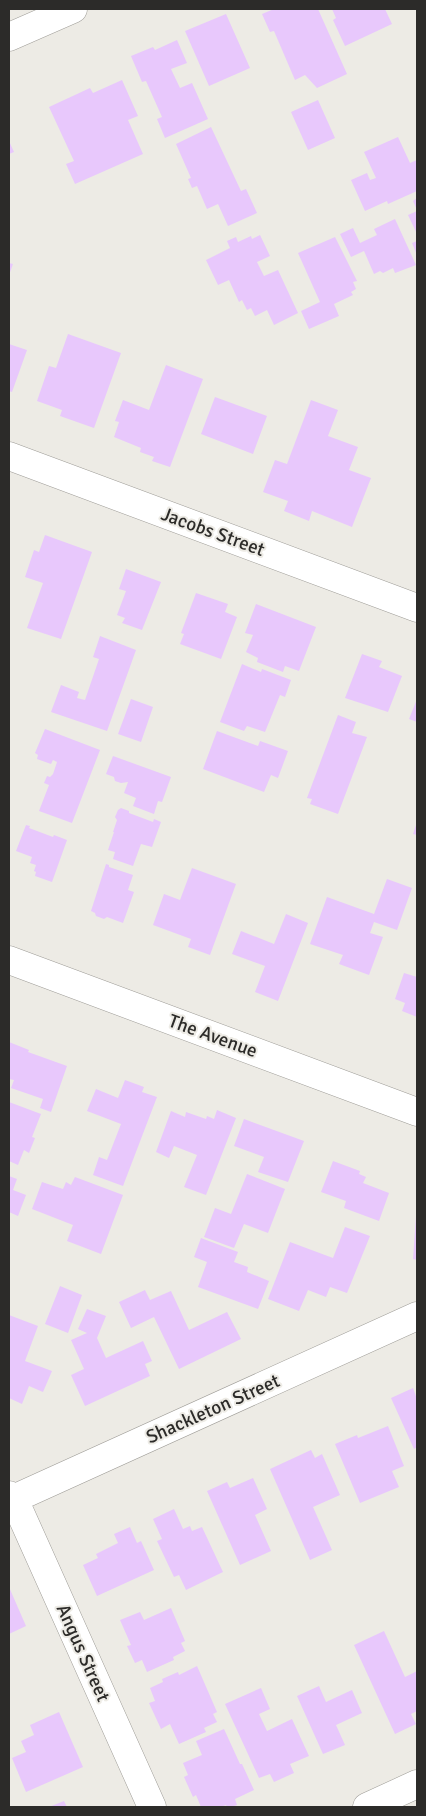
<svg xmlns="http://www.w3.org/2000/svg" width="426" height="1816" font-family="Signika,sans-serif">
	<rect width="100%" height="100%" fill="#edebe5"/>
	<path fill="#e8c8fc" d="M274 9H318L347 74 317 88 305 75 295 80 274 31 270 32 262 14Z
		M332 9H385L392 24 345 46 333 20 336 18Z
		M226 14 250 68 209 86 185 31Z
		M177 40 187 63 171 69 180 88 192 83 208 119 165 138 157 119 162 117 146 81 142 82 131 56 153 47 155 50Z
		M122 80 138 116 128 120 143 154 75 184 66 164 74 161 49 107 90 88 93 93Z
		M318 100 335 138 308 150 291 112Z
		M211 127 241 191 246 189 257 213 228 226 218 204 207 209 197 186 192 188 188 179 191 178 176 144Z
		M398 137 410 163 417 160V191L388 204 387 201 365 211 351 180 367 173 370 180 376 178 364 152Z
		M9 141 14 152 9 154Z
		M417 198V210L413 201Z
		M417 211V234L408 215Z
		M395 219 416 265 395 273 393 268 383 273 380 271 374 274 364 251 351 257 340 234 353 228 360 243 377 235 374 229Z
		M260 235 270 256 257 262 264 276 278 270 298 313 274 325 267 310 255 316 251 308 247 310 242 300 239 302 229 280 218 285 206 260 230 248 227 241 236 237 238 242 251 236 252 239Z
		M335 237 357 281 353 282 356 289 351 292 353 295 334 304 339 316 309 329 301 311 320 302 298 253Z
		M417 241V255L412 243Z
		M9 263 13 264 9 275Z
		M68 334 121 353 94 428 60 416 62 410 37 401 49 366 56 368Z
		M9 344 27 350 12 392 9 391Z
		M166 365 203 379 170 467 152 461 154 457 140 452 141 448 114 437 119 422 115 421 123 400 149 410Z
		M215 397 267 416 253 454 201 434Z
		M311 400 338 410 328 436 358 447 349 470 371 478 352 527 312 511 309 521 284 511 288 501 263 492 275 460 287 464Z
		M45 535 92 552 61 639 27 628 43 583 25 577 34 550 39 552Z
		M126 569 161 582 142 630 122 623 125 618 117 615 126 591 119 589Z
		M196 593 228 604 225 612 237 617 221 659 180 644 184 634 181 633Z
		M256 604 316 627 299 671 285 666 283 672 257 662 258 658 246 652 253 635 245 633Z
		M100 636 136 650 107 731 51 712 61 685 79 692 77 698 85 700 99 659 93 657Z
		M362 654 382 661 379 667 402 676 388 712 345 698Z
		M242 664 261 672 262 669 291 680 285 697 280 695 265 732 247 726 244 731 220 722Z
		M131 699 153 707 141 742 118 734Z
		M417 699V722L409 719Z
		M338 715 356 722 352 733 367 737 338 814 310 804 312 799 307 798Z
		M45 729 100 750 72 823 39 811 49 785 44 783 47 776 50 777 53 774 57 762 53 760 51 764 37 759 38 755 35 753Z
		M217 731 258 746 260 741 288 751 278 778 271 775 264 792 203 769Z
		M113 756 171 777 162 802 158 801 154 814 133 806 136 798 124 793 128 782 121 783 115 781 114 777 106 774Z
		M121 808 129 811V813L153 822 154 819 161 822 152 847 141 844 133 866 113 859 115 852 108 850 114 832H113L117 820 115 817 118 810Z
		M417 822V835L413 834Z
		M26 825 30 826 29 828 53 837 54 835 67 840 52 882 35 876 36 872 34 871 36 865 30 863 32 857 16 851Z
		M106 864 109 865V867L133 875 128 890 134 892 123 923 107 917 104 919 96 916 95 913 91 911Z
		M192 868 236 884 210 955 188 947 191 939 153 925 164 894 180 900Z
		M387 879 412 888 397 930 374 922 370 933 383 937 369 975 339 964 343 955 310 944 327 897 374 914Z
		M286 914 308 923 278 1001 255 992 265 966 232 954 241 931 274 944Z
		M404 973 417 977V1017L402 1011 405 1003 395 999Z
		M9 1042 29 1050 28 1052 67 1066 51 1112 40 1108 43 1099 11 1088 14 1080 9 1079Z
		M125 1080 144 1087 142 1092 157 1097 123 1186 93 1175 99 1157 107 1160 121 1124 87 1111 96 1089 118 1098Z
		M9 1102 41 1114 32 1137 35 1138 29 1153 24 1150 18 1165 9 1161Z
		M217 1110 236 1118 206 1195 184 1187 197 1155 174 1146 169 1158 156 1152 171 1111 185 1117 186 1112 206 1119 207 1116 214 1119Z
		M244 1119 304 1141 288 1182 258 1172 264 1157 234 1146Z
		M333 1161 360 1171 359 1174 366 1177 363 1183 389 1193 379 1221 344 1208 346 1201 321 1192Z
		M247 1174 285 1189 268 1233 244 1224 234 1248 204 1237 215 1208 231 1214Z
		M9 1176 17 1179 13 1190 26 1195 18 1216 9 1212Z
		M75 1177 123 1195 101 1254 67 1241 73 1225 32 1209 42 1182 63 1189 66 1182 71 1185Z
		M416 1216H417V1260L413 1259Z
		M345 1227 370 1236 347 1293 330 1287 326 1297 308 1290 299 1311 268 1299 290 1242 333 1258Z
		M201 1238 238 1252 234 1262 248 1267 247 1272 269 1281 258 1309 198 1287 207 1262 194 1257Z
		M60 1286 82 1295 68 1333 45 1324Z
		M145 1290 150 1300 171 1291 189 1330 227 1312 241 1339 179 1369 154 1317 131 1328 119 1302Z
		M87 1309 106 1316 97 1338 106 1358 143 1341 152 1361 145 1364 150 1376 85 1406 71 1375 84 1369 71 1340 87 1333 78 1329Z
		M9 1315 38 1326 25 1361 52 1371 43 1392 29 1386 22 1404 9 1398Z
		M413 1388 417 1399V1447L414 1449 391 1398Z
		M388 1426 404 1466 392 1471 399 1487 360 1503 335 1444 357 1435 358 1438Z
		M311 1450 315 1458 322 1454 340 1495 313 1507 332 1550 310 1560 270 1469Z
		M253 1478 267 1509 255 1515 271 1551 240 1565 207 1491 227 1482 230 1488Z
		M174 1509 183 1529 190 1526 192 1531 202 1527 223 1572 186 1590 179 1575 174 1577 157 1541 162 1539 153 1519Z
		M130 1527 137 1543 141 1541 154 1570 97 1596 83 1565 98 1558 96 1554 118 1543 114 1534Z
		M9 1587 26 1626 9 1634Z
		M171 1608 185 1641 181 1643 185 1651 173 1657 174 1660 147 1672 142 1660 135 1663 127 1646 131 1645 120 1620 140 1612 144 1620Z
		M384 1631 405 1677 417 1671V1711L411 1714 416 1724 395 1734 354 1645Z
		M197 1666 217 1712 213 1714 217 1722 204 1728 206 1732 179 1744 170 1724 161 1729 149 1703 155 1701 150 1688 163 1682 162 1679 178 1672 179 1675Z
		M319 1686 326 1702 352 1690 362 1713 336 1725 345 1745 323 1754 297 1696Z
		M261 1688 270 1709 259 1714 267 1731 292 1719 309 1756 290 1764 294 1773 274 1782 270 1774 259 1778 225 1704Z
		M59 1712 83 1767 26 1792 12 1758 26 1752 21 1741 34 1735 30 1725Z
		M224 1729 240 1764H242L254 1790 235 1799 237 1805 231 1807H227L226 1805 221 1807H201L196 1795 193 1797 184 1777 188 1775 183 1763 202 1755 196 1741Z
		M64 1801 67 1807H49Z"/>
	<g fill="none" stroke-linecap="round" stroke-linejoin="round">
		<g stroke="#9f9d98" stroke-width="29">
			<path id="minor" d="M9 456 417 608
				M9 960 417 1112
				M9 1495 14 1499 152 1807
				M9 1501 417 1316
				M367 1807 417 1784"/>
		</g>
		<g stroke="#9f9d98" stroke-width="29">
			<path id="tertiary" d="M9 37 73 9"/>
		</g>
		<use href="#minor" stroke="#fff" stroke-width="28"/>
		<use href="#tertiary" stroke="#fff" stroke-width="28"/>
	</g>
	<g text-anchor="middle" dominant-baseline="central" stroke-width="4" stroke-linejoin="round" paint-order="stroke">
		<g font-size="19" fill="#2c2b29" stroke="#edebe5">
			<text transform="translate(213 532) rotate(20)">Jacobs Street</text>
			<text transform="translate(213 1036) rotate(20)">The Avenue</text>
			<text transform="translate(213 1409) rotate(-24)">Shackleton Street</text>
			<text transform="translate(83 1653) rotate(66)">Angus Street</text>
		</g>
	</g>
	<rect width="426" height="1816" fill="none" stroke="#2c2b29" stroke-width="20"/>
</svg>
